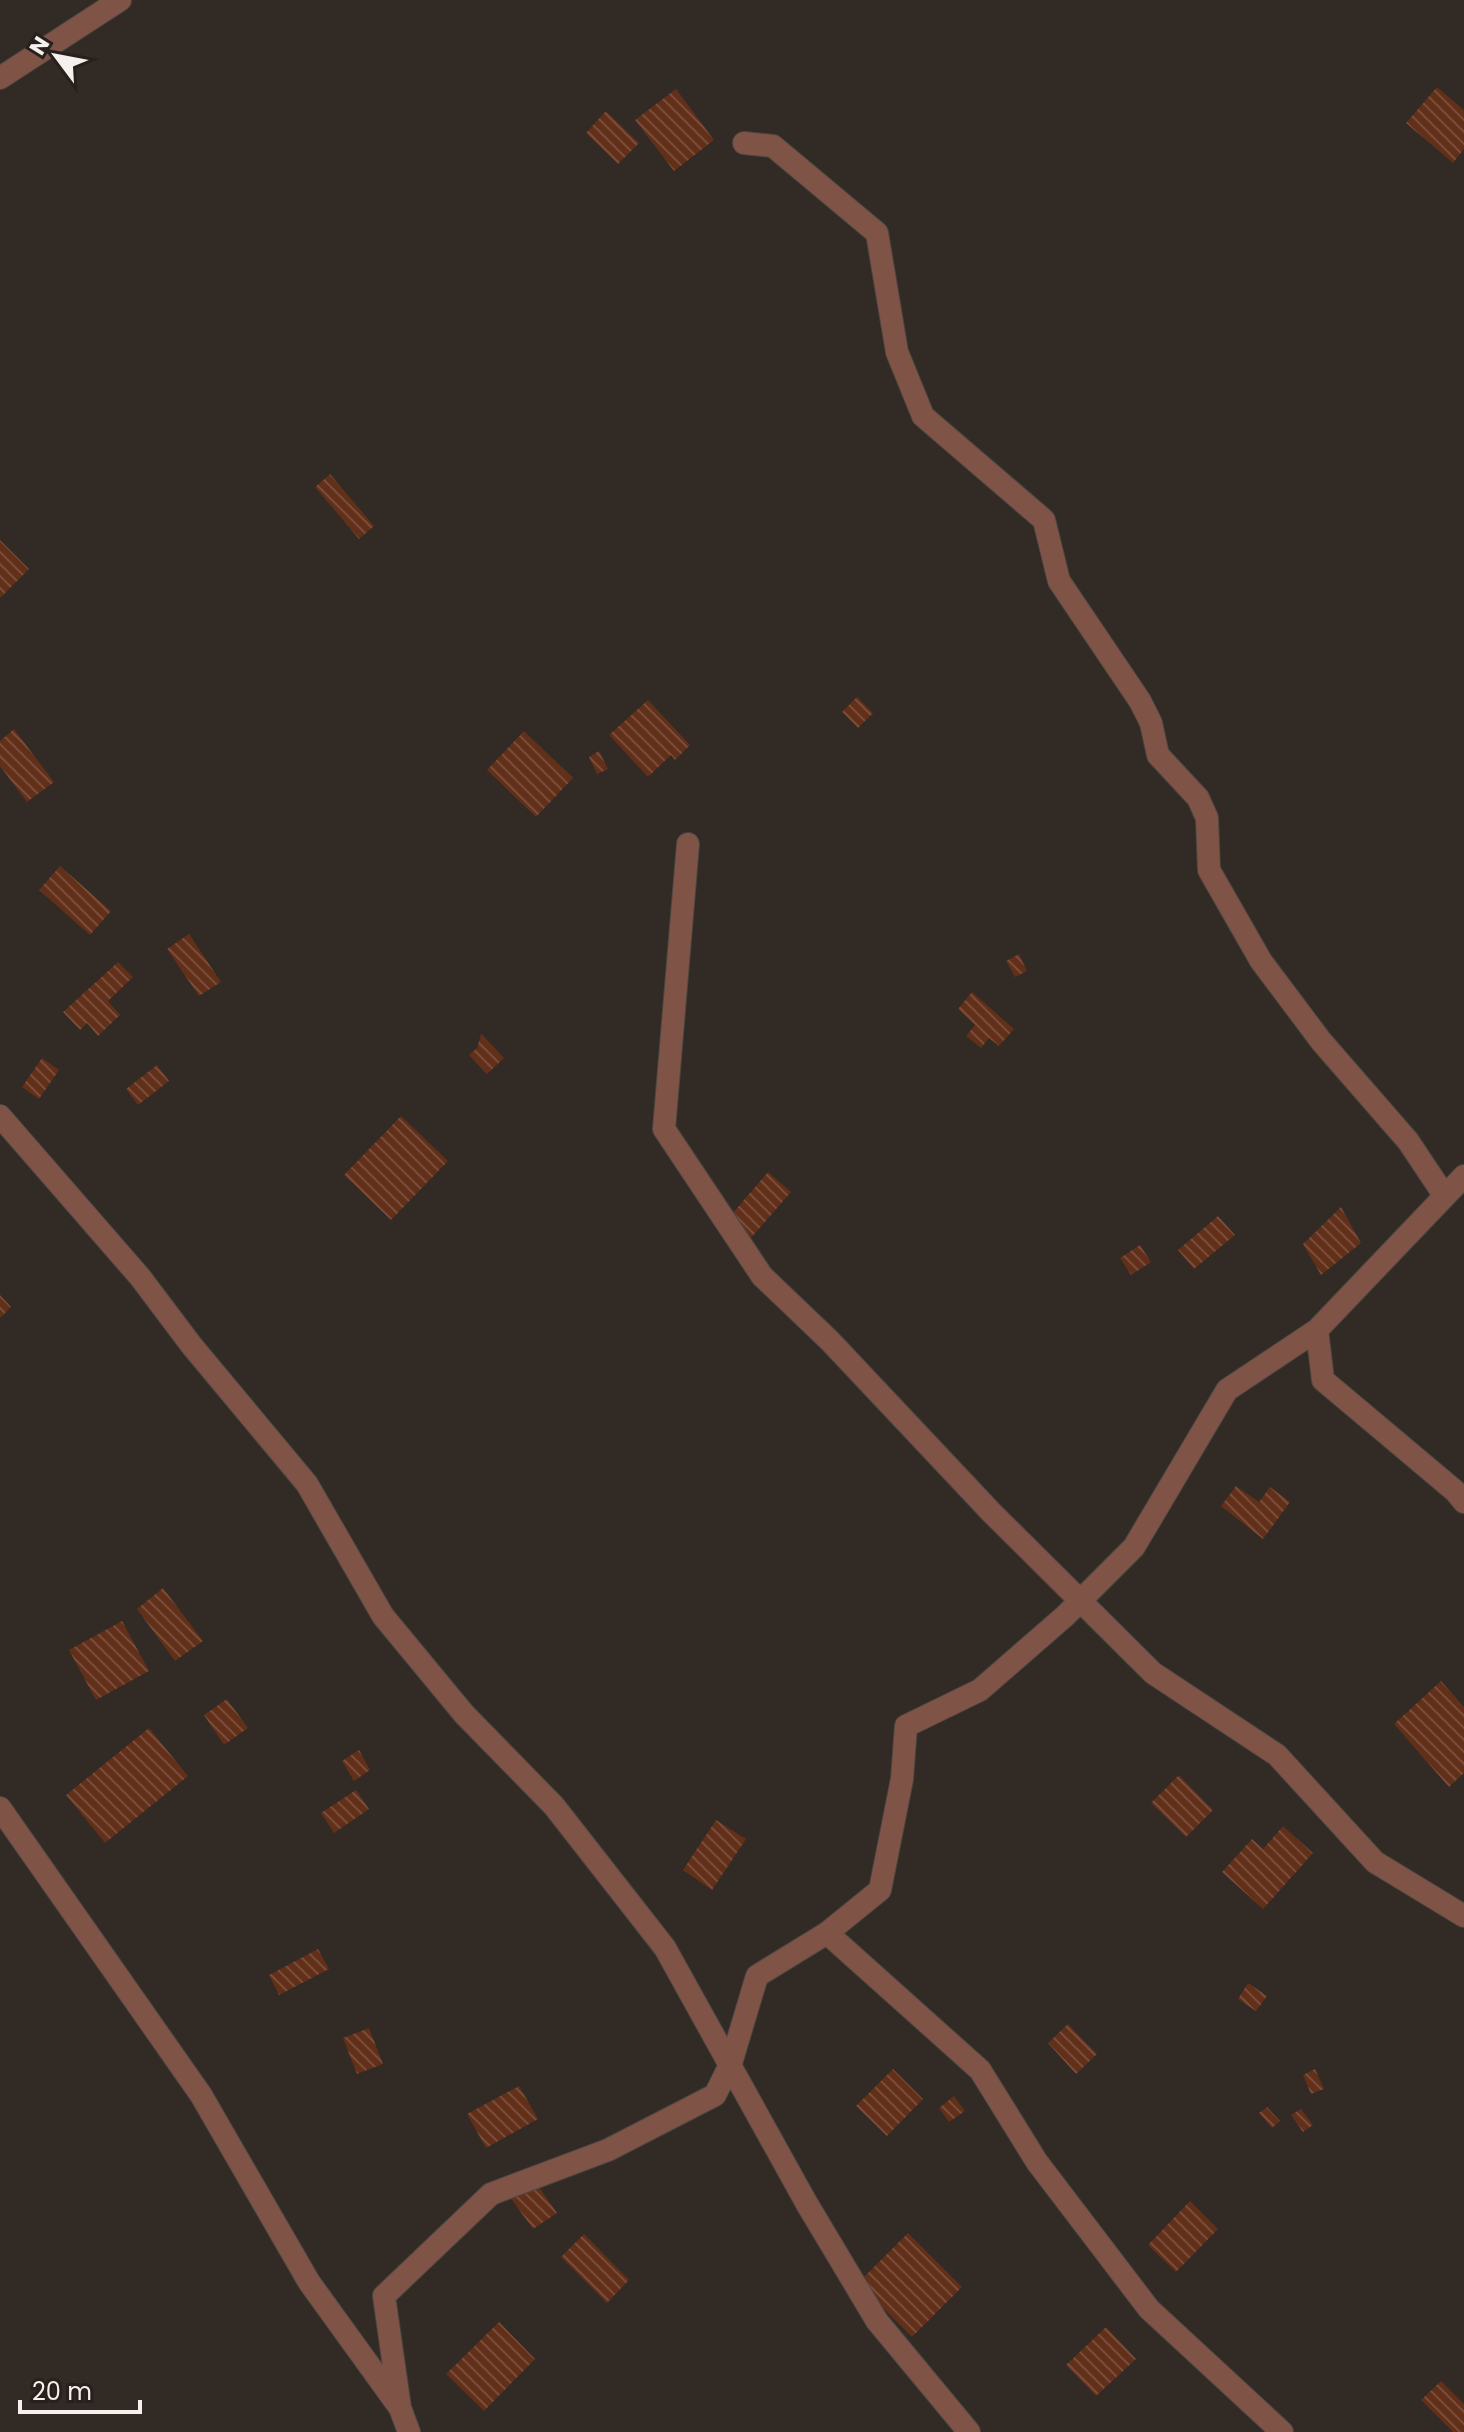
<svg xmlns="http://www.w3.org/2000/svg" width="1464" height="2432" font-family="Poppins,sans-serif">
	<defs>
		<pattern id="building-back-hatch" width="6" height="6" patternUnits="userSpaceOnUse" patternTransform="scale(2)"><rect width="6" height="6" fill="#622f19"/><path d="M-1 5l2 2M0 0l6 6M5-1l2 2" fill="none" stroke="#794d3b"/></pattern>
	</defs>
	<rect width="100%" height="100%" fill="#312a25"/>
	<path fill="url(#building-back-hatch)" d="M1437 87 1464 110V149L1453 163 1406 123Z
		M676 89 714 140 674 171 635 120Z
		M606 111 639 143 618 164 586 133Z
		M330 474 374 526 359 539 315 487Z
		M0 540 29 569 0 598Z
		M857 697 873 713 858 728 842 712Z
		M648 700 690 745 675 760 671 755 648 777 609 735Z
		M14 729 54 782 27 802 0 766V741Z
		M524 731 573 778 536 817 487 770Z
		M599 751 608 769 597 774 589 757Z
		M60 866 111 911 90 935 39 890Z
		M189 934 221 982 199 996 167 949Z
		M1019 954 1027 971 1015 977 1006 961Z
		M118 962 133 977 108 1001 120 1015 98 1036 87 1023 80 1030 63 1012Z
		M972 992 1014 1029 999 1046 989 1038 981 1048 966 1036 975 1025 958 1009Z
		M481 1034 504 1058 487 1074 469 1055 477 1048Z
		M42 1058 59 1070 39 1099 22 1087Z
		M157 1065 169 1081 138 1105 126 1089Z
		M401 1116 448 1161 391 1220 344 1175Z
		M768 1172 791 1192 743 1247 731 1215Z
		M1341 1207 1361 1243 1321 1275 1303 1244Z
		M1218 1216 1235 1235 1194 1269 1178 1250Z
		M1140 1245 1151 1262 1131 1275 1120 1258Z
		M0 1295 11 1307 0 1318Z
		M1236 1486 1259 1502 1270 1487 1290 1502 1263 1539 1221 1506Z
		M163 1588 203 1641 175 1661 137 1609Z
		M122 1621 149 1671 96 1700 69 1650Z
		M1441 1681 1464 1707V1773L1449 1787 1394 1724Z
		M227 1699 248 1728 224 1745 204 1715Z
		M149 1728 188 1776 105 1843 66 1795Z
		M359 1750 370 1770 354 1781 342 1761Z
		M1179 1775 1213 1810 1186 1837 1151 1803Z
		M356 1790 369 1809 334 1833 321 1813Z
		M716 1820 746 1839 712 1890 683 1870Z
		M1283 1826 1313 1853 1263 1909 1222 1872 1252 1839 1263 1849Z
		M318 1949 329 1969 279 1995 269 1975Z
		M1248 1983 1267 1996 1256 2011 1238 1999Z
		M1068 2024 1097 2054 1076 2074 1048 2043Z
		M369 2028 383 2064 357 2074 343 2038Z
		M893 2069 923 2099 887 2136 856 2106Z
		M1315 2069 1324 2089 1311 2094 1303 2075Z
		M519 2086 538 2119 486 2148 467 2114Z
		M954 2096 965 2111 949 2122 939 2108Z
		M1267 2107 1280 2121 1272 2128 1259 2113Z
		M1301 2109 1313 2125 1303 2132 1291 2115Z
		M534 2180 557 2213 533 2229 510 2197Z
		M1190 2201 1218 2229 1176 2272 1148 2245Z
		M908 2233 962 2287 912 2337 858 2283Z
		M584 2234 629 2280 607 2303 561 2257Z
		M499 2322 535 2359 484 2411 446 2374Z
		M1106 2327 1136 2359 1096 2396 1066 2365Z
		M1441 2381 1464 2404V2432H1453L1421 2400Z"/>
	<g fill="none" stroke-linecap="round" stroke-linejoin="round">
		<g stroke="#4c4641" stroke-width="24">
			<path id="minor" d="M0 78 120 0
				M744 143 773 146 877 233 897 352 923 416 1044 520 1059 581 1140 701 1151 723 1158 755 1198 798 1207 818 1209 870 1261 961 1321 1041 1408 1141 1444 1195
				M688 844 664 1129 762 1276 830 1341 991 1512 1153 1673 1277 1755 1375 1862 1464 1916
				M0 1116 140 1277 192 1346 307 1484 383 1616 464 1714 554 1806 665 1948 807 2204 877 2321 969 2432
				M1317 1330 1323 1380 1455 1491 1464 1502
				M0 1808 201 2095 309 2282 400 2408 409 2432
				M827 1933 980 2070 1037 2162 1149 2309 1282 2432
				M400 2408 384 2296 491 2194 608 2150 715 2095 731 2063 757 1976 827 1933 880 1890 902 1779 906 1726 980 1690 1065 1616 1134 1547 1227 1390 1317 1330 1464 1176"/>
		</g>
		<use href="#minor" stroke="#805347" stroke-width="22"/>
	</g>
	<g transform="translate(56 56) rotate(302)" stroke="#27201c" stroke-width="6" paint-order="stroke">
	<path d="M0-6L14 30L0 20L-14 30Z" fill="#f5f0ed"/>
	<text y="-12" font-size="22" font-weight="bold" text-anchor="middle" fill="#f5f0ed">N</text>
	</g>
	<path d="M20 2400v12h120v-12" fill="none" stroke="#f5f0ed" stroke-width="4"/>
	<text x="32" y="2400" font-size="24" fill="#f5f0ed" stroke="#27201c" stroke-width="6" paint-order="stroke">20 m</text>
</svg>
